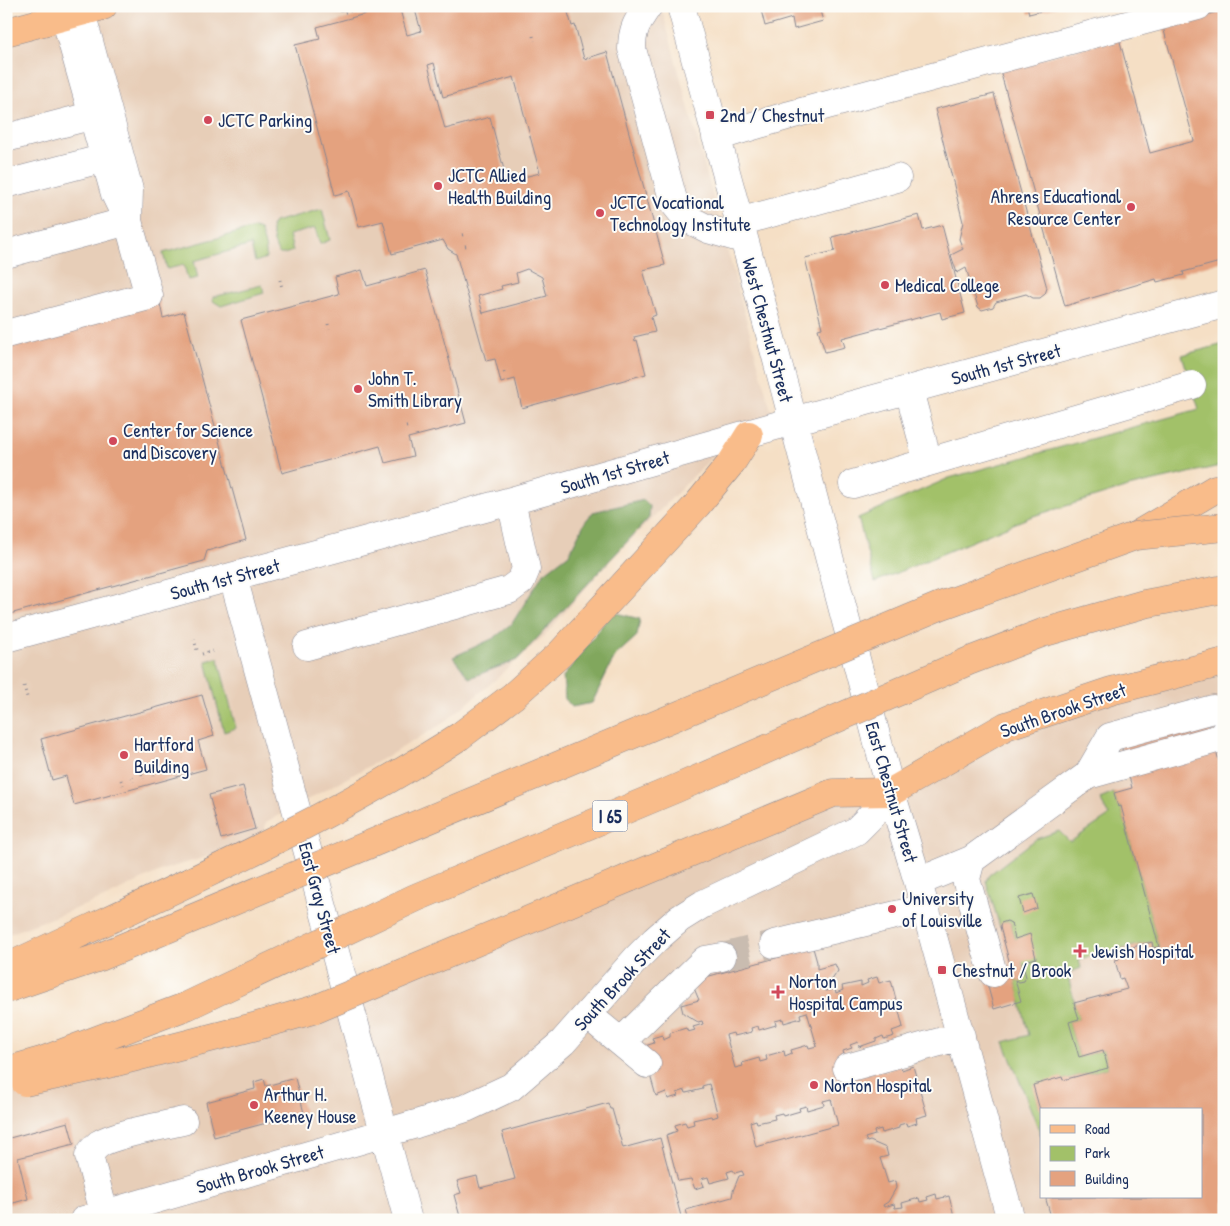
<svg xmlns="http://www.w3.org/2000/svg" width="1230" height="1226" font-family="'Patrick Hand',sans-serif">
	<rect width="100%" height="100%" fill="#fdfcf7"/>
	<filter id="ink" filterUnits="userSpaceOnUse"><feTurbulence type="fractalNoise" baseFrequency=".02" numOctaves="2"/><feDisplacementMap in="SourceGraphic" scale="10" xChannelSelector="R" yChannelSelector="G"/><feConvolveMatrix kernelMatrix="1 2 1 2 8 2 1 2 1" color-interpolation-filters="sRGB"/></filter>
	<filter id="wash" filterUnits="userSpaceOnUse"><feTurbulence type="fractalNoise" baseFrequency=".0096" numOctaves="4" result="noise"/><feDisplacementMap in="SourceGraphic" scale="20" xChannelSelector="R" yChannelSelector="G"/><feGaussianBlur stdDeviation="1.12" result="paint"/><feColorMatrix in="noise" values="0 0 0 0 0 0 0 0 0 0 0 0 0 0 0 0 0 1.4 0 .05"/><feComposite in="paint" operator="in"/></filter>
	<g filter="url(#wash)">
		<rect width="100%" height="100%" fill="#f5dfc5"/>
		<path fill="#e7ceb8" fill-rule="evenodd" d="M132 6H661L773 418 740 429 609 562 545 635 495 680 445 722 393 753 266 822 263 840 162 870 104 898 6 935V40Z
			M1224 660V1220H6V1085L257 1026 863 793ZM1041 1110H1201V1197H1041Z"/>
		<path fill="#a2c169" stroke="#5e7864" d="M322 209 330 240 320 244 315 228 289 235 293 251C289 252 284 255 280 254 275 252 272 232 271 227L274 222Z
			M254 228 260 230C263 239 267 248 266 258L255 262 251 245 194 261 198 278 188 280 184 265 167 269 163 253Z
			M262 285 264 293 221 306 213 301V297Z
			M1224 344V465L1128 487 1030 517 875 582 858 518 949 478 1199 409 1182 355Z
			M218 658 236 728 224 732 206 661Z
			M1114 793 1118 807 1121 806 1159 947 1153 948 1151 942 1079 959 1081 968 1067 973 1079 1019 1069 1022 1079 1057 1103 1050 1108 1068 1063 1080 1034 1085 1041 1114V1135L1004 1042 1029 1035 1015 980 1019 982 1024 981 1026 977 1022 962 1030 935 1015 939 1011 923 1007 921 1002 923 1000 927 986 881 989 875 1036 839 1059 831 1070 842 1109 816 1100 799Z"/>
		<path fill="#81a75d" stroke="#4e6b5e" d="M644 500 650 506 649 518 517 660 469 678 453 657 494 638 511 625 543 574 569 554 585 522 593 512Z
			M612 612 640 619 637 636 615 656 592 703 572 707 565 699 563 677Z"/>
		<g id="blocks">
			<path fill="#e4a27f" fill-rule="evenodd" d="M395 6H399L407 35 421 31 414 6H566L572 26 575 25 584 59 607 52 665 265 643 270 656 315 651 317 655 332 634 337 635 341 637 340 646 374 522 408 515 379 501 383 495 359 486 361 456 254 448 249 443 240 392 254 383 221 359 227 349 191 335 195 295 45 320 39 317 27ZM434 63 443 97 514 77 540 173 507 181 490 117 445 129 428 65ZM527 269 542 277 547 296 483 313 478 296 502 289 501 286 518 282 516 273Z
				M760 6H836L837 7 820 11 823 21 794 29 792 18 765 26Z
				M1027 6H1057V7L1029 14Z
				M1224 10V261L1183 272 1184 275 1157 282 1156 279 1065 306 1000 70 1119 38 1150 153 1194 141 1163 27Z
				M994 94 1047 288 1045 294 1040 298H1033L1026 294 996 302 993 307 982 310 978 307 966 268 957 273 951 255 963 249 959 239 963 222 935 109Z
				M919 215 923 230 942 225 965 313 942 319 940 312 842 338 845 347 825 352 818 329 822 328 805 258 835 251 832 237Z
				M362 270 367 286 425 270 466 423 408 438 413 456 385 463 380 446 282 473 241 320 339 294 335 277Z
				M159 299 163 318 184 312 246 540 207 551 204 561 6 615V342Z
				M202 695 214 736 198 741 206 769 74 805 66 776 52 780 41 739Z
				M1208 722 1219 761 1224 760V1220H1052L1046 1200 1047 1197H1201V1110H1040L1033 1085 1062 1077 1063 1080 1108 1068 1103 1050 1079 1057 1069 1022 1079 1019 1074 1003 1127 989 1123 978 1120 979 1115 960 1119 959 1117 951 1152 942 1153 948 1159 947 1121 806 1118 807 1114 793 1132 788 1121 745Z
				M243 786 255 829 221 839 209 795Z
				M1033 894 1037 908 1023 913 1019 898Z
				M1007 921 1011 923 1015 939 1030 934 1036 958 1022 962 1026 977 1024 981 1019 982 1015 980 1021 1001 994 1009 985 976 1011 968 1000 927 1001 923Z
				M813 948 817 962V969L835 964 838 971 829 984 824 987 826 991 835 989 836 993 843 990 842 986 861 982V986L868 983 867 980 877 977 879 983 891 980 903 1027 892 1031 894 1036 884 1039 883 1036 876 1039V1041L859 1047 858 1042 850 1045 852 1048 843 1051 849 1078 883 1069 885 1072 900 1064 902 1070 913 1066 927 1115 916 1118 917 1123 907 1126 906 1123 899 1125V1128L882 1133 881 1129 874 1131 875 1135 865 1138 867 1142 870 1141 886 1148 888 1156 880 1158 888 1183 895 1181 896 1188 888 1202 883 1205 884 1207 894 1204 895 1208 903 1207 902 1203 919 1198 920 1202 928 1200 927 1197 936 1194 937 1199 949 1196 955 1220H689L686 1210 732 1197 733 1191 739 1176 744 1175 742 1171 735 1173 733 1170 727 1172 729 1178 710 1183 708 1177 701 1179 704 1186 695 1189 691 1179 678 1181 666 1135 677 1131 675 1125 685 1122 687 1126 694 1124 693 1120 711 1116 712 1118 718 1116 709 1084 702 1086 703 1089 686 1093 685 1090 677 1093 678 1096 668 1099 666 1092 656 1096 642 1047 654 1043 652 1038 662 1035 663 1040 670 1037V1033L686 1028 688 1032 695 1030 693 1027 703 1024 702 1021 698 1022 683 1013 681 1005 699 1000 691 981ZM807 1012 817 1046 809 1048 808 1045 791 1050 792 1053 785 1056 784 1051 766 1056 767 1060 760 1062 759 1058 742 1063 743 1066 735 1068 726 1035 733 1033 734 1036 752 1032 751 1028 758 1026 759 1030 776 1025 775 1021 783 1019 784 1023 801 1018 800 1014ZM831 1099 838 1125 756 1147 750 1122 756 1120 757 1123 775 1119 774 1115 782 1113 783 1116 800 1111 799 1108 806 1106 807 1110 824 1105 823 1101Z
				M295 1078 304 1113 214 1137 206 1102 255 1089 254 1082 264 1079 266 1086Z
				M608 1103 610 1109H612L623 1148 660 1138 682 1220H461L454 1195 461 1193 457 1181 477 1176 480 1188 515 1179 502 1132Z
				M68 1122 74 1144 18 1158 28 1199 6 1205V1139Z"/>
		</g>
	</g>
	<g filter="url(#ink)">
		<use href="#blocks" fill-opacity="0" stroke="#888792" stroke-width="1"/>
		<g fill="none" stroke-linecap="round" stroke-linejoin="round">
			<path stroke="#c9bcb0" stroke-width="28" stroke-dasharray="28 14" stroke-linecap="butt" d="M722 957 774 944"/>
			<g stroke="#888792" stroke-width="29">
				<path id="minor" d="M648 6C637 22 632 29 632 49L674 203 686 218 708 229 743 239
					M681 6 784 386 891 792 918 882 1011 1220
					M65 17 115 194 128 221 129 190 81 12
					M716 137 790 115 1198 6
					M6 138 94 115
					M6 184 105 158
					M739 222 897 178
					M6 254 128 221 149 296 6 334
					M909 390 928 462
					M853 484 1192 385
					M233 577 408 1220
					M6 638 511 501 793 421 1224 304
					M307 646 509 590 521 581 526 569 511 501
					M1088 775 1220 738 1224 733
					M971 860 966 879 993 973
					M918 882 971 860 1088 775 1110 737 1213 709 1224 711
					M774 944 925 908
					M588 1015 647 1064
					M621 1042 705 960 722 957
					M847 1068 961 1036
					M84 1220 416 1124 466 1108 511 1087 563 1042 636 959 655 940 679 919 703 904 856 831 869 818 891 792
					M106 1220 89 1156C91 1151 94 1148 99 1144 114 1134 163 1126 183 1121"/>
			</g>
			<g stroke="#888792" stroke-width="29">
				<path id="major" d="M6 32 103 6
					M891 792 1006 726 1111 691 1224 662"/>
			</g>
			<g stroke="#888792" stroke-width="29">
				<path id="highway" d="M1135 536 1215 489 1224 488
					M460 736 513 696 560 654 697 505 732 462 749 435
					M629 878 833 793 891 792"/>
			</g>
			<path stroke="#888792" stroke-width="3" stroke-dasharray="1 4" stroke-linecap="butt" d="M341 6 342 13 370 6
				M533 36 534 41
				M462 235 466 234
				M465 246 469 245
				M280 280 282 288
				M328 324 329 329
				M504 372 506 376
				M406 427 410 426
				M194 639 197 650
				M202 654 215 650
				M24 686 27 697
				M152 771 154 776
				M142 774 143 779
				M132 777 133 782
				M121 780 123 785"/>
			<use href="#minor" stroke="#fff" stroke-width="28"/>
			<use href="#major" stroke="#f9bc8a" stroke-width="28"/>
			<use href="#highway" stroke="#f9bc8a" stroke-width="28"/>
			<g stroke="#888792" stroke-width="29" stroke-linecap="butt">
				<path id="highway-bridge" d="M6 968C160 895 317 828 460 736
					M6 989 100 957 940 606 1135 536 1224 527
					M6 1071 41 1061 187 1006 415 898 675 789 969 661 1042 633 1144 604 1224 589
					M25 1082 117 1062 257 1026 316 1009 629 878"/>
			</g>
			<use href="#highway-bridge" stroke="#f9bc8a" stroke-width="28"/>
		</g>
	</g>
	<g fill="#d1495b" stroke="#fdfcf7" stroke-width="2">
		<rect x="705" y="110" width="10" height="10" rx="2.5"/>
		<circle cx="208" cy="120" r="5"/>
		<circle cx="438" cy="186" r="5"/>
		<circle cx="1131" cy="207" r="5"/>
		<circle cx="600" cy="213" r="5"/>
		<circle cx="885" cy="285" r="5"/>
		<circle cx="358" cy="389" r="5"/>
		<circle cx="113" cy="441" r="5"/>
		<circle cx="124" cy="755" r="5"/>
		<circle cx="892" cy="909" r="5"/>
		<path d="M1077.5 943.5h5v5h5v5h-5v5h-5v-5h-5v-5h5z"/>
		<rect x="937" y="965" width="10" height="10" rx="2.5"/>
		<path d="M775.5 984.5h5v5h5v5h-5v5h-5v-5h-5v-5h5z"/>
		<circle cx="814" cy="1085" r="5"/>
		<circle cx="254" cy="1105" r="5"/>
	</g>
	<g text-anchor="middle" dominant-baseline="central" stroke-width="4" stroke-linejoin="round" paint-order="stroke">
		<rect fill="#fdfcf7" stroke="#5f6c8c" stroke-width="1" x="592.5" y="800.5" width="35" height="31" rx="4"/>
		<g font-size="18" font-weight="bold" fill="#1b2f5e">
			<text x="610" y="816">I 65</text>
		</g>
		<g font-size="19" fill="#1b2f5e" stroke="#fdfcf7" text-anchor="start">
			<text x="720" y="115">2nd / Chestnut</text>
			<text x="218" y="120">JCTC Parking</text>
			<text x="448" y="175">JCTC Allied<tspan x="448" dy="22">Health Building</tspan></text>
			<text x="1121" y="196" text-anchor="end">Ahrens Educational<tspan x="1121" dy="22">Resource Center</tspan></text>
			<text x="610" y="202">JCTC Vocational<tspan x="610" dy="22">Technology Institute</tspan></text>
			<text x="895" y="285">Medical College</text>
			<text x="368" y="378">John T.<tspan x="368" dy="22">Smith Library</tspan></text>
			<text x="123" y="430">Center for Science<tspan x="123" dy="22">and Discovery</tspan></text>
			<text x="134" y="744">Hartford<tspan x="134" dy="22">Building</tspan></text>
			<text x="902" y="898">University<tspan x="902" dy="22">of Louisville</tspan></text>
			<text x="1091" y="951">Jewish Hospital</text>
			<text x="952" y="970">Chestnut / Brook</text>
			<text x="789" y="981">Norton<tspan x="789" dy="22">Hospital Campus</tspan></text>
			<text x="824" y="1085">Norton Hospital</text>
			<text x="264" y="1094">Arthur H.<tspan x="264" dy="22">Keeney House</tspan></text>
		</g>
		<g font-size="19" fill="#1b2f5e" stroke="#fdfcf7">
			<text transform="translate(768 330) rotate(75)">West Chestnut Street</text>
			<text transform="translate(1006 364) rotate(-15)">South 1st Street</text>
			<text transform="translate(615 472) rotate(-16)">South 1st Street</text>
			<text transform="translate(225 579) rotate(-15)">South 1st Street</text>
			<text transform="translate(1063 710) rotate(-19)">South Brook Street</text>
			<text transform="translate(892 792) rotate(74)">East Chestnut Street</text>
			<text transform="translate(320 898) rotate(75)">East Gray Street</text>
			<text transform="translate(622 979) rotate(-47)">South Brook Street</text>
			<text transform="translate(260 1169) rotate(-16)">South Brook Street</text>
		</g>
	</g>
	<rect width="1230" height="1226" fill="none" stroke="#fdfcf7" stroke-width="25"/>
	<rect x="1040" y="1108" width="162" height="90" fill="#fdfcf7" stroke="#a3aaba"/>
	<rect x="1050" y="1125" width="25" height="8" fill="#f9bc8a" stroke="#a3aaba"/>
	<text x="1085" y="1134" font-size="15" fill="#1b2f5e">Road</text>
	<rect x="1050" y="1146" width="25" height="15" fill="#a2c169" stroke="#a3aaba"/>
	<text x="1085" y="1158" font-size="15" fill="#1b2f5e">Park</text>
	<rect x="1050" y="1171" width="25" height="15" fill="#e4a27f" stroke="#a3aaba"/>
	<text x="1085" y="1184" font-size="15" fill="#1b2f5e">Building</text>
</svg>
